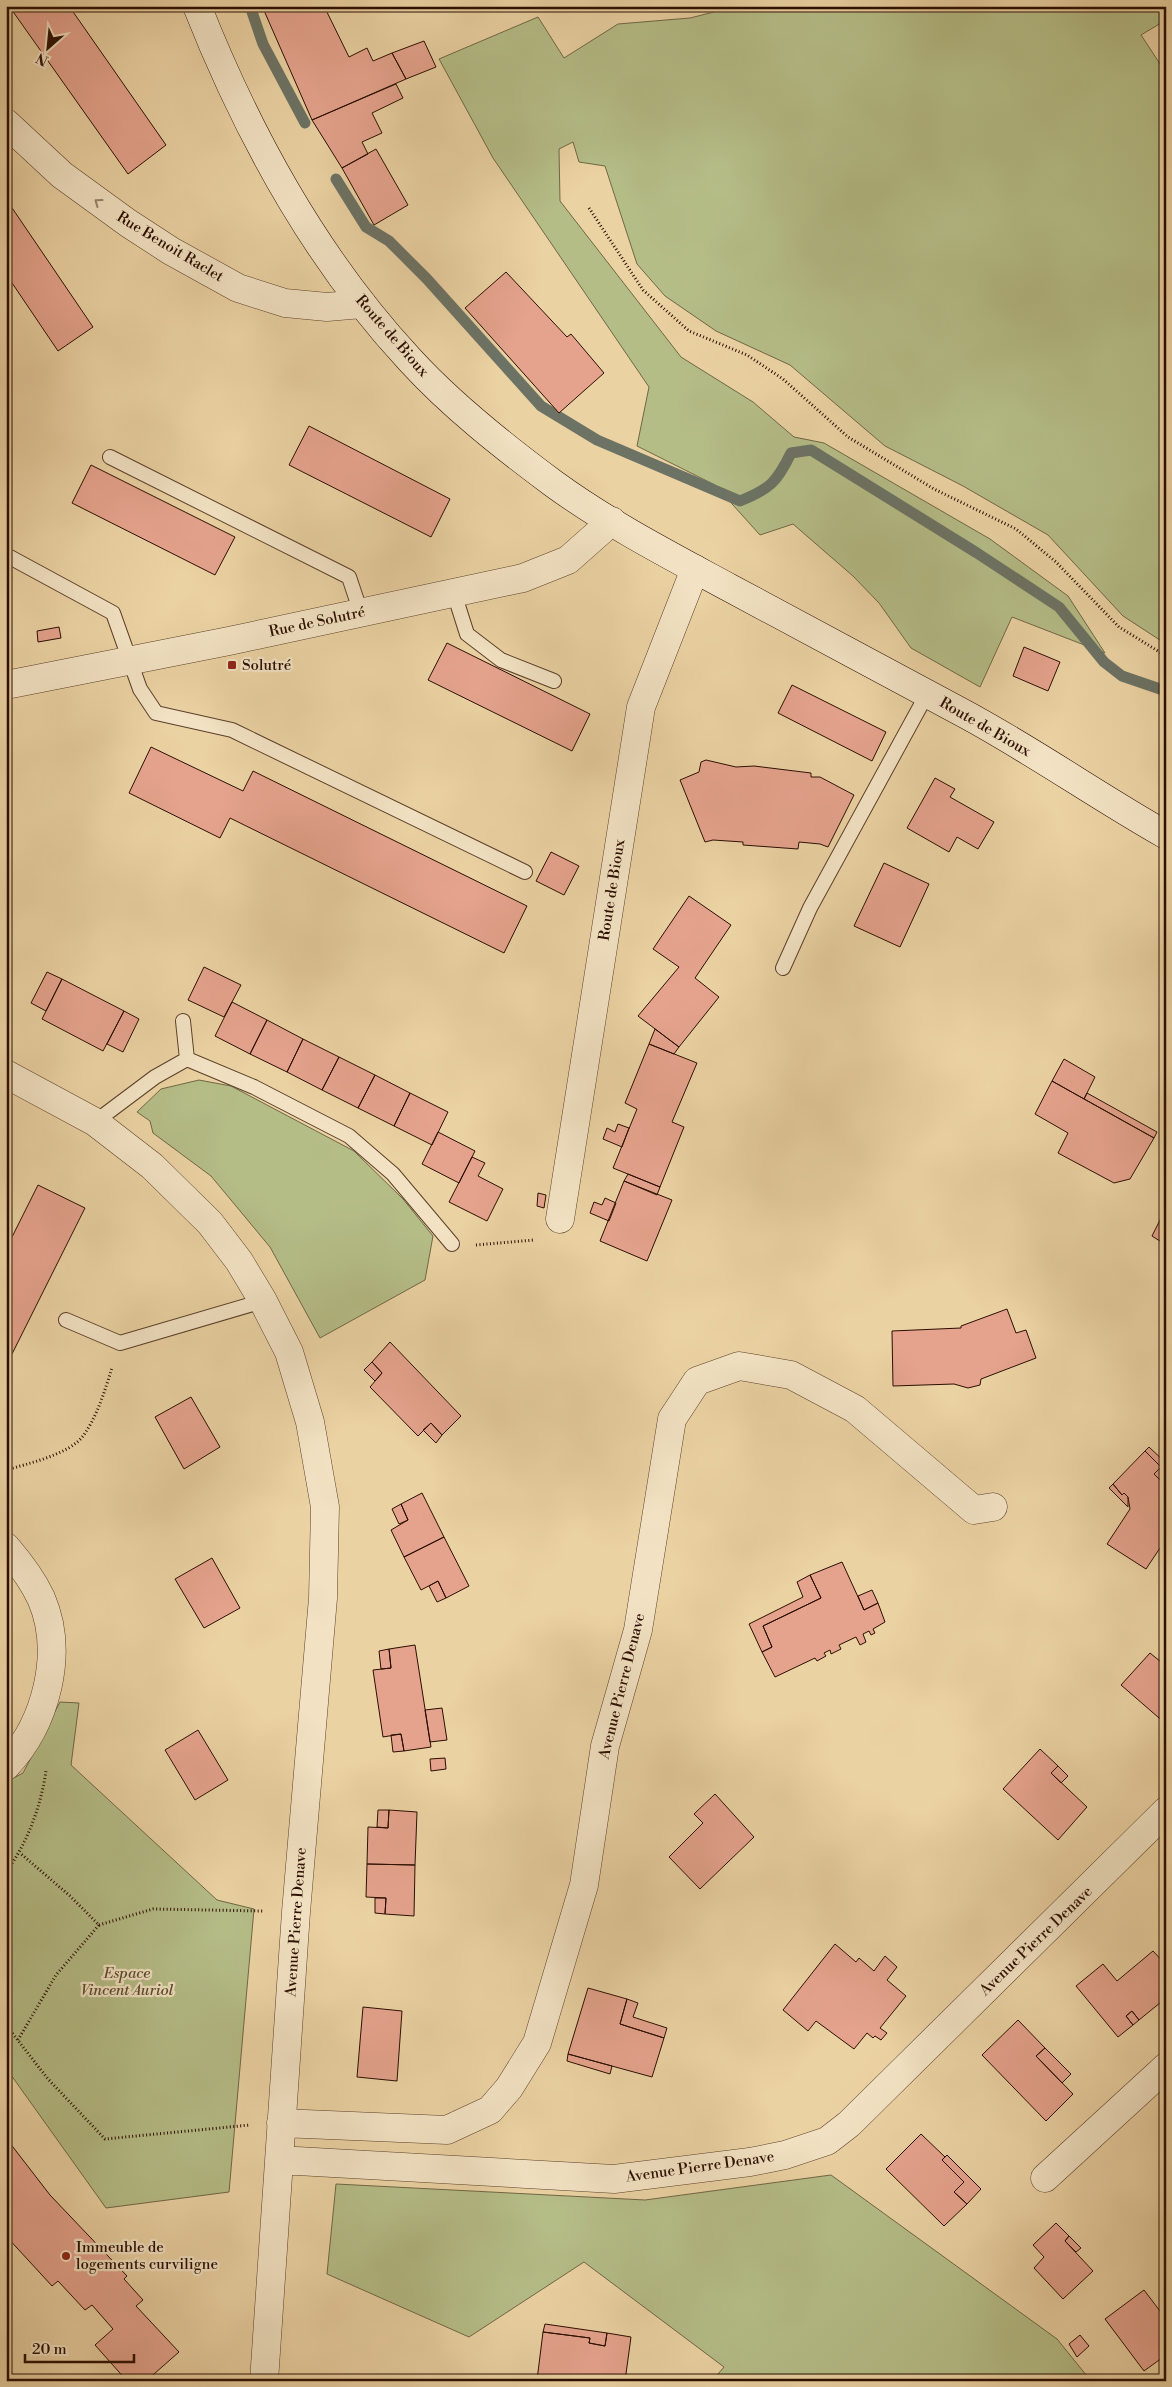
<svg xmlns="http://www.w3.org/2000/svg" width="1172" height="2387" font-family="'Libre Bodoni',serif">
	<rect width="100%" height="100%" fill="#ebd2a3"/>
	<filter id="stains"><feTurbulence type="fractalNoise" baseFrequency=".004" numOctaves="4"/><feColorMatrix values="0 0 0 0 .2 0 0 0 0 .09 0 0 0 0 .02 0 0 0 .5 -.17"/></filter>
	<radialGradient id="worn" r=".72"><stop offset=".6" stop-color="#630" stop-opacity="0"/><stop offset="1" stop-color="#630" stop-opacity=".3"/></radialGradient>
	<path fill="#b5bd87" stroke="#706644" d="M738 6H1166V20L1141 35 1166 73V644L1123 616 1048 535 963 486 885 446 790 365 716 331 665 296 637 264 605 166 579 162 573 142 559 149 560 201 681 357 753 402 794 437 824 443 990 539 1068 596 1105 653 1012 617 980 687 911 648 879 603 853 576 793 524 760 535 715 485 637 446 649 387 493 158 439 59 538 17 564 58 618 24 690 18Z
		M199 1080 231 1086 354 1151 403 1199 433 1236 425 1280 320 1338 270 1247 211 1176 153 1133 150 1121 137 1112 161 1089Z
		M60 1702 79 1703 71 1765 217 1900 254 1909 229 2192 106 2208 6 2068V1782L23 1773Z
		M831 2175 1057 2339 1091 2381H712L724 2367 584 2262 469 2337 327 2274 336 2184 645 2200Z"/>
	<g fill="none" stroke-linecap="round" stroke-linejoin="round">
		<path stroke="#6c7365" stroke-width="11" d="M250 6 263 44 305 123
			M336 179 366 227 389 241 427 279 541 406 597 440 740 501C770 489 777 482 791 453L811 450 977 553 1059 607 1104 662 1122 676 1163 690"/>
	</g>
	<path fill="#e5a38d" stroke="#2b0e00" d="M9 6H69L166 145 128 174Z
		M262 6H324L349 57 367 48 373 61 392 53 406 79 312 120Z
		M424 41 436 67 406 79 392 53Z
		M396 84 403 98 372 113 382 133 362 142 368 154 342 168 312 120Z
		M376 149 408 205 374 225 342 168Z
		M6 199 93 327 58 351 6 274Z
		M506 272 567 337 571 334 604 373 559 413 465 308Z
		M309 426 450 499 431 537 289 465Z
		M91 465 235 537 215 575 72 503Z
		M6 573 12 576 6 588Z
		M59 627 61 638 38 642 37 631Z
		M447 643 590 714 572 751 428 680Z
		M1024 647 1060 662 1048 691 1013 676Z
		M792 685 886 732 872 761 778 713Z
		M151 747 243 791 253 771 527 906 504 953 230 818 220 838 129 793Z
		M706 760 736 767 754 766 811 773V777H820L854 795 828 847 820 844 799 842 798 849 743 845V842L713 840 705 842 680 780 699 772 701 762Z
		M935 778 955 789 950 797 994 822 978 849 957 837 949 852 907 828Z
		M551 852 579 866 564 895 536 881Z
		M884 863 929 884 900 947 854 926Z
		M689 896 731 925 695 978 719 997 679 1047 638 1016 679 967 653 949Z
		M204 967 241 985 224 1017 188 1000Z
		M47 972 62 979 46 1011 31 1003Z
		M62 979 124 1011 103 1051 42 1019Z
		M232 1002 267 1020 250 1054 215 1036Z
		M124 1011 139 1019 123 1052 107 1044Z
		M267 1020 303 1039 287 1072 250 1054Z
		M655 1029 679 1047 674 1054 649 1044Z
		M303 1039 339 1057 322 1090 287 1072Z
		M649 1044 697 1063 672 1122 684 1127 660 1187 613 1168 637 1109 625 1103Z
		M339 1057 375 1075 358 1108 322 1090Z
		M1064 1059 1095 1077 1084 1099 1052 1081Z
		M375 1075 410 1093 394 1126 358 1108Z
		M1052 1081 1154 1138 1130 1179 1114 1183 1058 1153 1068 1133 1035 1114Z
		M410 1093 448 1112 432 1145 394 1126Z
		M1087 1093 1157 1132 1154 1138 1084 1099Z
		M618 1124 629 1128 622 1147 603 1139 607 1128 615 1132Z
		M438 1132 475 1151 459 1183 422 1164Z
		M472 1157 485 1163 478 1176 503 1189 487 1221 449 1202Z
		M628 1174 660 1187 657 1195 624 1181Z
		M624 1181 672 1200 647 1261 600 1241Z
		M38 1185 85 1208 6 1366V1249Z
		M538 1193 546 1195 544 1208 537 1206Z
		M605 1198 616 1203 609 1221 590 1213 594 1202 602 1205Z
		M1162 1216 1166 1218V1245L1152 1236Z
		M1007 1309 1016 1333 1026 1330 1036 1358 981 1379 980 1385 968 1388 954 1384 893 1386 892 1331 961 1328V1326Z
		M390 1342 461 1416 442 1435 431 1423 418 1436 370 1387 382 1373 372 1362Z
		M372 1362 382 1373 375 1381 364 1370Z
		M191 1397 220 1447 184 1469 155 1417Z
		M431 1423 442 1435 436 1443 423 1430Z
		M1149 1447 1166 1463V1486L1154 1474 1161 1467 1145 1451Z
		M1145 1451 1161 1467 1154 1474 1166 1486V1539L1146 1569 1107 1544 1130 1509 1128 1497 1124 1493 1122 1495 1113 1484Z
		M1113 1484 1122 1495 1124 1493 1128 1497V1507L1109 1488Z
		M422 1493 444 1537 404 1557 391 1530 408 1520 401 1504Z
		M401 1504 408 1520 399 1524 392 1509Z
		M444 1537 469 1586 446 1598 438 1581 421 1590 404 1557Z
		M212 1558 240 1608 204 1628 175 1579Z
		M842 1562 864 1610 878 1603 885 1622 873 1629 875 1633 871 1635 869 1631 863 1634 866 1642 860 1645 856 1637 839 1645 841 1649 831 1654 830 1650 824 1653 826 1656 817 1661 815 1658 775 1677 762 1652 772 1647 763 1626 821 1598 810 1575Z
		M810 1575 821 1598 763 1626 772 1647 762 1652 749 1624 803 1597 797 1582Z
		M438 1581 446 1598 437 1602 429 1586Z
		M872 1590 878 1603 864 1610 858 1596Z
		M415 1645 431 1747 404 1751 401 1734 383 1737 373 1670 391 1668 389 1649Z
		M389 1649 391 1668 381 1669 379 1651Z
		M1150 1653 1166 1666V1724L1121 1685Z
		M442 1708 447 1740 430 1742 425 1710Z
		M198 1730 228 1780 195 1800 165 1750Z
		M401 1734 404 1751 393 1752 391 1735Z
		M1040 1749 1058 1766 1051 1773 1087 1807 1058 1840 1003 1789Z
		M445 1758 446 1769 431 1771 430 1759Z
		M1058 1766 1068 1776 1061 1783 1051 1773Z
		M715 1794 754 1837 700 1889 669 1857 703 1823 694 1814Z
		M378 1810H389L388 1828 377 1827Z
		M389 1810 417 1812 415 1865 367 1864 368 1827 388 1828Z
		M367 1864 415 1865 414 1916 385 1914 386 1898 366 1897Z
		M1166 1884V1895L1161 1889Z
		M375 1898H386L385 1914 375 1913Z
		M835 1944 856 1962 859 1958 874 1971 885 1956 897 1967 887 1980 906 1996 880 2028 887 2033 881 2040 875 2036 873 2038 867 2033 854 2049 816 2021 808 2031 783 2010Z
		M1153 1951 1166 1965V1998L1139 2020 1132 2011 1126 2016 1133 2025 1118 2037 1076 1986 1103 1964 1117 1981Z
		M588 1988 627 1999 620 2024 664 2038 652 2077 568 2054Z
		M627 1999 638 2003 633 2017 667 2028 664 2038 620 2024Z
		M363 2007 402 2011 397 2081 357 2077Z
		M1132 2011 1139 2020 1133 2025 1126 2016Z
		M1018 2020 1045 2048 1036 2056 1073 2094 1046 2121 982 2055Z
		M1045 2048 1071 2074 1062 2083 1036 2056Z
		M568 2054 612 2066 610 2074 567 2061Z
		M921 2134 945 2157 942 2160 964 2182 954 2192 967 2204 944 2226 886 2169Z
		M6 2138 50 2195 127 2276 124 2279 143 2300 136 2306 179 2352 146 2381H127L95 2345 113 2329 92 2305 85 2310 58 2281 52 2286 6 2236Z
		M947 2155 981 2189 967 2204 954 2192 964 2182 942 2160Z
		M1056 2223 1069 2236 1065 2241 1093 2271 1063 2299 1034 2268 1044 2257 1033 2245Z
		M1069 2236 1081 2248 1076 2252 1065 2241Z
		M1144 2290 1163 2315 1166 2313V2355L1144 2371 1105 2319Z
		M545 2324 607 2333 605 2346 589 2343 590 2338 543 2332Z
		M543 2332 590 2338 589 2343 605 2346 607 2333 631 2337 625 2381 537 2380Z
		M1080 2335 1089 2346 1077 2357 1069 2344Z"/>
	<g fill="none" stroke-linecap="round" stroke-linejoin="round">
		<g stroke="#5b3f29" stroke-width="16">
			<path id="service" d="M110 457 349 577 361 613
				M6 555 113 613 140 689 156 713 232 730 525 872
				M454 593 467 634 501 660 554 681
				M783 968 810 908 927 694
				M183 1021 187 1059
				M95 1122 155 1077 187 1059 254 1087 349 1136 393 1174 452 1244
				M66 1320 120 1343 263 1301"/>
		</g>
		<g stroke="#5b3f29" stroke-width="29">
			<path id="minor" d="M6 123 62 175 128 223 171 251 238 288 285 303 327 307 362 304
				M6 685 229 641 523 578 568 560 612 521
				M6 1074 95 1122 152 1166 210 1223 239 1261 263 1301 289 1352 310 1422 325 1507 323 1598 296 1912 264 2381
				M560 1219 641 707 695 569
				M6 1547C19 1562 32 1579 41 1598 65 1653 46 1724 6 1766
				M281 2123 447 2130 490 2110 509 2088 537 2043 584 1885 605 1746 638 1630 672 1419 697 1381 739 1366 791 1375 855 1409 974 1510 993 1507
				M279 2160 614 2179 750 2162 785 2155 827 2141 849 2124 1166 1811
				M1045 2178 1166 2067"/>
		</g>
		<g stroke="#2b0e00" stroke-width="29">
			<path id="secondary" d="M197 6C248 135 315 258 410 360 452 406 504 447 554 484 609 524 671 556 730 588 808 630 885 671 963 713 1032 750 1097 796 1166 835"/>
		</g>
		<path stroke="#2b0e00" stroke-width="3" stroke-dasharray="1 2.5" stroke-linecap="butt" d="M589 208 643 290 689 331 747 355 783 379 848 437 934 489 1016 529 1056 562 1119 627 1166 656
			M476 1245 534 1240
			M6 1470C27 1464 70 1454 83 1436 97 1417 105 1390 112 1368
			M6 1872C27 1844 41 1806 46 1771
			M99 1925 153 1909 264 1911
			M6 2025 48 2079 105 2139 250 2125
			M18 2040 56 1975 99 1925 70 1896 20 1853"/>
		<use href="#service" stroke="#f2e2c3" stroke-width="14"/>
		<use href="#minor" stroke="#f2e2c3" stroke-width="28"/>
		<use href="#secondary" stroke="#f2e2c3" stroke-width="28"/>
	</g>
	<defs><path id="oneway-chevron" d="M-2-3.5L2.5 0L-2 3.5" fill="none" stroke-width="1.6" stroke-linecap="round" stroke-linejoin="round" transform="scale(1.25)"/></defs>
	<use stroke="#98836b" href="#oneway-chevron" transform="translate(98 202) rotate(-144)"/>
	<g fill="#8f2418" stroke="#f2e2c3" stroke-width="2">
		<rect x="227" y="660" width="10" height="10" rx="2.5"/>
		<circle cx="66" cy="2256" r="5"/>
	</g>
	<g text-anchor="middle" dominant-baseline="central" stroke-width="4.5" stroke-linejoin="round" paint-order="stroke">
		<g font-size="15" fill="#2b0e00" stroke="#f2e2c3">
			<text transform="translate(170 247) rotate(31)">Rue Benoit Raclet</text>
			<text transform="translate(392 336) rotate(49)">Route de Bioux</text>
			<text transform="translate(317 622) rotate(-12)">Rue de Solutré</text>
			<text transform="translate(985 727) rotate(30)">Route de Bioux</text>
			<text transform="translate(612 890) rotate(-81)">Route de Bioux</text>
			<text transform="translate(622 1686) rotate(-76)">Avenue Pierre Denave</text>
			<text transform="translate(296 1922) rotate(-86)">Avenue Pierre Denave</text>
			<text transform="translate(1036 1941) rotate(-44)">Avenue Pierre Denave</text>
			<text transform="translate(700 2167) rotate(-8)">Avenue Pierre Denave</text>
		</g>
		<g font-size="15" fill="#2b0e00" stroke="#f2e2c3" text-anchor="start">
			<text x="242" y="665">Solutré</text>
			<text x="76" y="2247">Immeuble de<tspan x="76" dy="17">logements curviligne</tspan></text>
		</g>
		<g font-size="15" font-style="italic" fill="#5b4b2f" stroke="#f2e2c3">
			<text x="127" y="1973">Espace<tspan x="127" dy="17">Vincent Auriol</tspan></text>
		</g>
	</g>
	<rect width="1172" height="2387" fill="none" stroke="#ebd2a3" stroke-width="25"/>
	<rect x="8" y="8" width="1157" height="2372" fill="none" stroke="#2b0e00" stroke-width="2.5"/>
	<rect x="12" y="12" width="1147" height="2362" fill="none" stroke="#2b0e00"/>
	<g transform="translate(48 48) rotate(207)" stroke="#f2e2c3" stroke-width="4" paint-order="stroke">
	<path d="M0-4L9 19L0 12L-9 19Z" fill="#2b0e00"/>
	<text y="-8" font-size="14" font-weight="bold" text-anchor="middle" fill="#2b0e00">N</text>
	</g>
	<path d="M25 2354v8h109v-8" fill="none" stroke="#2b0e00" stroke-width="2.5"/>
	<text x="32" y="2354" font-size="15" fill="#2b0e00" stroke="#f2e2c3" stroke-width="4" paint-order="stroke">20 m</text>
	<rect width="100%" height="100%" filter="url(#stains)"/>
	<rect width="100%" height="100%" fill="url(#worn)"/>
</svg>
